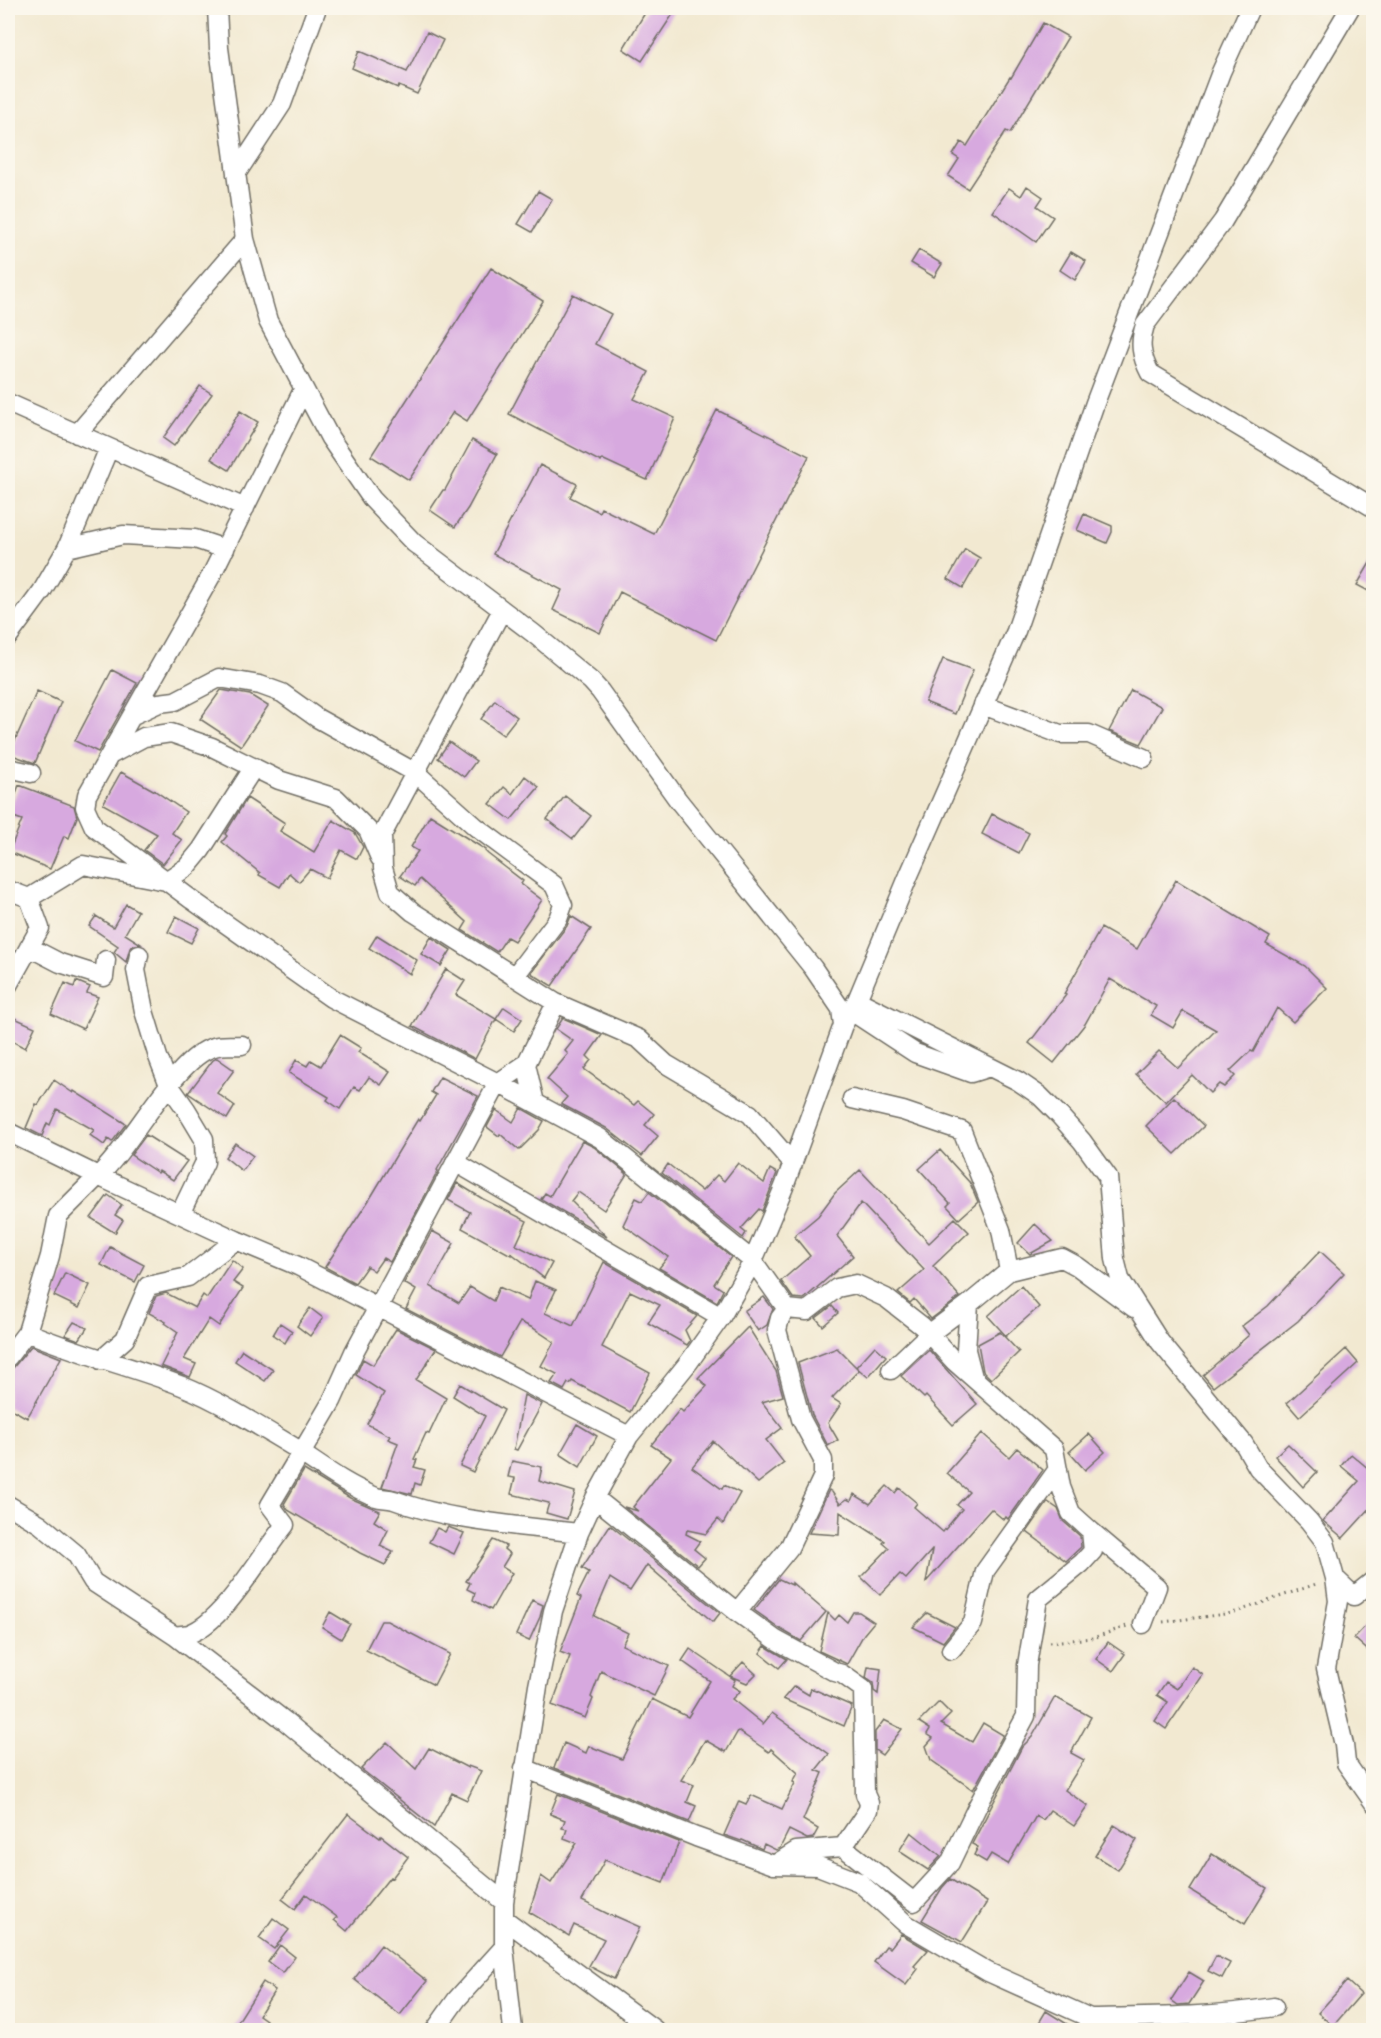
<svg xmlns="http://www.w3.org/2000/svg" width="1381" height="2038" font-family="'Gochi Hand',sans-serif">
	<rect width="100%" height="100%" fill="#fbf7ec"/>
	<filter id="ink" filterUnits="userSpaceOnUse"><feTurbulence type="fractalNoise" baseFrequency=".0167" numOctaves="2"/><feDisplacementMap in="SourceGraphic" scale="12" xChannelSelector="R" yChannelSelector="G"/><feConvolveMatrix kernelMatrix="1 2 1 2 8 2 1 2 1" color-interpolation-filters="sRGB"/></filter>
	<filter id="wash" filterUnits="userSpaceOnUse"><feTurbulence type="fractalNoise" baseFrequency=".008" numOctaves="4" result="noise"/><feDisplacementMap in="SourceGraphic" scale="24" xChannelSelector="R" yChannelSelector="G"/><feGaussianBlur stdDeviation="1.35" result="paint"/><feColorMatrix in="noise" values="0 0 0 0 0 0 0 0 0 0 0 0 0 0 0 0 0 1.4 0 .05"/><feComposite in="paint" operator="in"/></filter>
	<g filter="url(#wash)">
		<rect width="100%" height="100%" fill="#f2e9d1"/>
		<g id="blocks">
			<path fill="#d7a9df" d="M648 8H677L642 61 623 49Z
				M1043 23 1068 37 1010 133 1006 131 968 189 948 176 959 159 953 155 961 142 967 146 1010 77 1011 78Z
				M427 32 443 40 417 94 399 86 398 88 352 68 359 51 407 72Z
				M1027 186 1043 197 1037 206 1053 217 1036 242 993 212 1009 188 1021 196Z
				M538 191 552 199 532 232 518 224Z
				M919 250 942 264 934 277 911 263Z
				M1071 252 1086 261 1075 280 1060 270Z
				M491 268 543 301 467 421 453 412 409 480 371 456Z
				M573 294 611 314 595 344 649 372 634 399 675 418 647 480 602 459 601 462 509 414Z
				M200 386 212 394 174 446 163 438Z
				M717 410 809 456 716 640 620 592 600 633 553 610 562 590 493 554 540 465 577 484 570 497 599 512 601 508 654 534Z
				M240 411 258 422 229 470 211 459Z
				M472 440 497 454 468 508 455 527 430 510 443 490H445Z
				M1084 514 1112 526V532L1107 543 1077 530Z
				M965 549 980 558 963 588 948 579Z
				M1374 556V594L1357 585Z
				M943 659 973 670 955 714 925 702Z
				M112 670 137 683 98 752 75 741Z
				M221 690 250 695 268 706 241 746 200 719Z
				M1131 690 1162 707 1141 744 1109 731Z
				M37 691 61 702 35 763 9 754Z
				M495 700 517 717 503 735 481 719Z
				M449 742 476 761 464 777 438 758Z
				M121 772 155 791 186 812 172 833 182 840 163 864 144 850 157 834 103 804Z
				M525 776 539 787 511 820 490 804 504 787 512 794Z
				M19 785 74 806 77 817 69 838 64 836 50 869 9 852 22 820 8 815Z
				M565 796 591 816 573 839 547 819Z
				M247 798 285 823 280 831 314 852 333 820 355 833 363 847 357 859 341 850 327 878 310 869 299 882 289 873 280 887 259 875 260 873 222 842 227 836 225 834Z
				M992 814 1029 833 1019 853 982 834Z
				M430 815 486 850 485 851 488 854 523 881 521 884 542 900 514 941 507 937 497 952 462 930 467 922 420 879 415 886 400 876 418 851 411 847Z
				M1176 880 1270 937 1266 944 1305 966 1327 988 1293 1022 1277 1008 1253 1052 1251 1051 1230 1071 1235 1076 1224 1087 1219 1084 1210 1093 1192 1075 1166 1102 1136 1074 1159 1051 1178 1068 1216 1030 1183 1011 1173 1028 1151 1015 1156 1006 1110 979 1085 1024 1054 1063 1029 1043 1066 995 1064 994 1101 928 1137 949Z
				M126 904 138 911 125 934 141 944 135 945 130 948 126 962 114 952 118 946 89 926 96 916 113 927Z
				M176 916 199 928 191 943 168 932Z
				M571 916 591 929 552 986 531 973 567 926Z
				M377 935 417 960 410 974 369 948Z
				M431 937 451 950 441 966 421 954Z
				M446 969 465 981 456 995 496 1019 475 1059 412 1026Z
				M76 981 90 987 87 993 98 997 83 1029 51 1014 65 983 74 987Z
				M504 1007 522 1019 514 1031 496 1019Z
				M8 1015 35 1027 25 1048 8 1039Z
				M563 1018 602 1035 587 1056 591 1060 584 1069 634 1105 638 1101 654 1114 645 1125 658 1136 642 1156 606 1128 561 1104 567 1097 547 1079 568 1054 565 1051 573 1041 556 1029Z
				M340 1035 361 1048 358 1052 390 1072 381 1085 369 1077 360 1090 354 1087 340 1109 327 1100 329 1097 289 1073 296 1060 307 1066 311 1060 321 1066Z
				M217 1058 234 1070 217 1093 235 1106 227 1119 188 1093 213 1060Z
				M440 1077 478 1096 437 1170 438 1171 390 1262 383 1258 374 1271 367 1266 355 1283 325 1267 371 1197 418 1119 420 1121 436 1095 431 1092Z
				M54 1080 73 1093 74 1091 126 1124 112 1142 108 1139 104 1145 90 1135 94 1130 57 1109 50 1125 47 1123 42 1136 26 1128 36 1104 38 1105Z
				M1174 1097 1204 1126 1175 1154 1146 1126Z
				M521 1108 544 1121 539 1130 519 1150 500 1134 499 1136 487 1127 496 1110 513 1122Z
				M146 1135 187 1161 173 1180 159 1171 158 1173 131 1155Z
				M582 1141 594 1147 627 1174 604 1210 578 1192 571 1201 607 1237 541 1199 545 1193 550 1196Z
				M235 1143 253 1156 242 1171 225 1157Z
				M940 1150 970 1183 978 1202 959 1219 947 1206 950 1203 919 1169Z
				M738 1163 764 1183 770 1169 777 1173 762 1211 759 1209 741 1229 746 1233 743 1238 662 1173 668 1164 702 1191 717 1175 724 1181Z
				M860 1170 929 1243 955 1218 969 1232 933 1266 960 1297 931 1319 914 1299 910 1303 898 1293 924 1270 861 1203 837 1236 853 1256 804 1299 793 1298 781 1281 810 1256 794 1236 818 1216 835 1193Z
				M457 1183 483 1199 527 1221 516 1245 552 1263 544 1278 511 1253V1255L462 1228 470 1212 448 1200Z
				M649 1192 731 1257 714 1284 723 1290 717 1302 659 1268 668 1257 623 1225 636 1198 642 1201Z
				M108 1195 122 1205 115 1215 123 1220 115 1233 91 1218Z
				M1035 1224 1053 1241 1030 1254 1018 1243Z
				M432 1231 454 1243 430 1286 459 1303 470 1287 493 1301 499 1287 528 1300 535 1281 556 1290 545 1313 573 1326 604 1262 697 1316 685 1330 690 1341 687 1345 648 1323 660 1305 630 1291 602 1347 650 1373 630 1412 572 1381 570 1384 568 1383 564 1390 551 1383 557 1374 541 1366 554 1342 533 1328 520 1322 500 1357 406 1309 416 1290 404 1283Z
				M110 1247 144 1265 135 1282 101 1265Z
				M1320 1251 1344 1273 1298 1321 1213 1387 1203 1375 1249 1335 1242 1326 1268 1306Z
				M232 1260 243 1269 233 1282 243 1288 219 1326 209 1319 184 1359 196 1364 190 1377 161 1366 178 1332 165 1323 166 1322 149 1313 156 1296 166 1293 195 1308 203 1295 207 1298Z
				M65 1273 90 1285 79 1308 54 1296Z
				M1021 1286 1039 1307 1006 1336 988 1316Z
				M764 1297 773 1309 767 1325 758 1331 744 1311Z
				M832 1306 838 1313 823 1326 816 1318Z
				M310 1308 323 1318 310 1336 297 1326Z
				M74 1322 87 1328 79 1340 65 1335Z
				M280 1323 292 1331 285 1343 273 1335Z
				M748 1327 776 1371 783 1396 762 1402 782 1428 766 1440 784 1463 758 1483 713 1441 692 1467 722 1489 724 1485 740 1493 723 1524 718 1519 706 1534 687 1530 686 1534 700 1541 694 1549 705 1558 698 1566 624 1507 638 1511 633 1507 671 1458 651 1445 680 1409 683 1412 707 1386 698 1378Z
				M396 1329 436 1349 416 1380 446 1398 429 1434 426 1433 414 1459 417 1460 414 1467 425 1470 420 1485 415 1483 412 1494 382 1487 398 1443 388 1439 390 1436 367 1424 384 1393 356 1375 363 1359 373 1365Z
				M1000 1332 1019 1352 991 1379 983 1371 978 1344Z
				M31 1346 61 1358 27 1418 8 1407V1374Z
				M875 1346 886 1356 868 1377 856 1367Z
				M837 1348 859 1370 832 1398 841 1404 828 1423 838 1440 828 1446 812 1415 798 1363Z
				M1346 1349 1358 1363 1299 1417 1287 1403Z
				M242 1350 273 1370 265 1381 235 1361Z
				M929 1350 977 1404 953 1425 926 1396 924 1398 901 1376Z
				M460 1384 504 1410 473 1472 460 1466 485 1416 453 1396Z
				M524 1395 542 1404 517 1450 514 1449Z
				M577 1424 597 1436 580 1467 560 1454Z
				M982 1433 1009 1457 1017 1448 1043 1470 1008 1519 1006 1517 1004 1520 991 1509 926 1582 932 1550 906 1579 900 1574 880 1595 861 1577 889 1548 883 1543 885 1541 840 1512 839 1535 809 1533 829 1490 832 1492 840 1504 847 1499 851 1501 854 1494 870 1504 887 1486 895 1493 899 1488 917 1503 914 1507 943 1532 962 1509 957 1505 969 1492 947 1473Z
				M1089 1434 1105 1452 1085 1470 1069 1452Z
				M1288 1444 1317 1472 1303 1487 1275 1456Z
				M1351 1454 1369 1469 1374 1464V1504L1343 1538 1323 1521 1359 1481 1341 1466Z
				M512 1461 542 1467 539 1481 575 1492 567 1519 546 1513 549 1503 511 1494 515 1478 508 1477Z
				M304 1470 350 1498 380 1511 374 1521 388 1530 380 1546 393 1552 385 1565 360 1553 288 1510 284 1504Z
				M1048 1502 1058 1509 1063 1521 1080 1536 1081 1547 1066 1561 1027 1532Z
				M610 1525 720 1613 713 1622 647 1565 630 1591 610 1578 594 1616 628 1633 622 1645 669 1666 654 1696 601 1671 591 1697 593 1699 585 1718 552 1705 570 1656 560 1652 581 1598 577 1596 589 1572 582 1568Z
				M448 1527 464 1533 454 1554 429 1542 437 1528 445 1532Z
				M493 1540 506 1546 504 1549 510 1554 502 1567 512 1573 491 1610 473 1600 475 1593 467 1589 470 1583 466 1581Z
				M779 1579 792 1585V1583L826 1612 801 1641 782 1630 754 1610Z
				M532 1600 543 1605 540 1617 529 1641 516 1635Z
				M330 1612 350 1624 341 1639 322 1627Z
				M853 1612H859L874 1622 864 1634 847 1664 819 1651 828 1613 835 1620 839 1615 847 1622Z
				M927 1613 955 1627 943 1642 913 1627Z
				M1374 1617V1656L1354 1638Z
				M381 1621H387L450 1654 434 1685 366 1650Z
				M1108 1642 1125 1654 1113 1671 1096 1659Z
				M765 1646 787 1659 779 1668 760 1653Z
				M690 1649 735 1680 732 1686 740 1691 732 1699 763 1724 772 1713 829 1754 816 1770 823 1773 803 1820 818 1829 813 1838 807 1839 789 1830 780 1848 776 1850 764 1844 762 1849 742 1840 741 1841 724 1835 739 1801 746 1804 751 1795 782 1809 795 1783 793 1782 798 1773 771 1749 769 1752 738 1731 726 1752 705 1740 681 1780 694 1785 687 1802 696 1806 689 1822 554 1768 564 1743 586 1753 589 1746 622 1759 652 1699 688 1717 710 1681 682 1661Z
				M743 1662 756 1674 747 1683 730 1676Z
				M868 1667 881 1669 878 1694 874 1691 873 1683 866 1678Z
				M1192 1667 1203 1675 1166 1729 1155 1721 1168 1702 1157 1695 1166 1682 1177 1689Z
				M794 1686 809 1695 811 1688 852 1706 844 1726 783 1699Z
				M1055 1697 1091 1717 1071 1753 1084 1760 1065 1790 1088 1806 1074 1826 1050 1810 1043 1820 1036 1816 1008 1864 991 1854 986 1862 974 1855 978 1847 972 1844 1022 1747 1032 1737Z
				M939 1702 951 1714 941 1724 972 1742 983 1723 1003 1735 973 1790 931 1760 926 1746 933 1738 927 1734 930 1729 919 1722Z
				M884 1720 902 1729 882 1755 875 1750V1732Z
				M387 1742 416 1769 429 1748 468 1768V1766L481 1771 467 1800 452 1793 434 1827 361 1769Z
				M558 1794 679 1842 663 1883 605 1860 582 1901 614 1917 615 1916 640 1927 614 1979 589 1966 604 1939 574 1925 569 1936 529 1912 541 1876 551 1883 577 1843 564 1838 567 1829 562 1828 565 1820 550 1814Z
				M348 1814 380 1838 381 1836 408 1857 392 1878 390 1877 347 1931 334 1920 337 1917 306 1894 295 1909 282 1899Z
				M1114 1825 1137 1840 1118 1870 1095 1856Z
				M911 1832 941 1856 928 1870 899 1851Z
				M1212 1854 1267 1888 1245 1924 1190 1890Z
				M950 1879 987 1902 962 1942 922 1920 942 1888Z
				M273 1918 289 1930 274 1949 259 1938Z
				M901 1934 928 1950 914 1966 918 1969 906 1985 874 1962 886 1946 890 1948Z
				M280 1945 295 1957 283 1973 268 1962Z
				M381 1945 427 1981 400 2015 354 1979Z
				M1216 1956 1230 1963 1222 1978 1208 1971Z
				M1189 1972 1204 1981 1189 2004 1178 2005 1171 2000Z
				M1347 1981 1361 1994 1333 2026 1318 2013Z
				M263 1982 275 1990 259 2015 266 2020 265 2022 274 2031H232Z
				M1046 2011 1075 2029V2031H1034Z"/>
		</g>
	</g>
	<g filter="url(#ink)">
		<use href="#blocks" fill-opacity="0" stroke="#716e65" stroke-width="1.5"/>
		<g fill="none" stroke-linecap="round" stroke-linejoin="round">
			<g stroke="#716e65" stroke-width="21">
				<path id="minor" d="M217 8 219 48 245 239 268 321 330 438 372 499 414 543 533 633 591 681 600 691 678 800 813 968 841 1009 843 1025 784 1187 753 1261 721 1317 689 1362 629 1436 595 1498 579 1533 553 1611 538 1686 504 1902V1947L513 2030
					M1350 8 1223 221 1145 325C1139 343 1141 356 1150 373L1374 508
					M236 174 282 104 317 8
					M303 390 211 576 87 795 85 807 94 827 192 900 331 998 498 1083 600 1138 753 1261 787 1309 807 1311 837 1288 856 1284 886 1298 922 1326 954 1361 1054 1449 1061 1487 1071 1513 1091 1531 1093 1551 1082 1563 1038 1599 1027 1665 1026 1716 977 1807 950 1863 914 1902 843 1847 796 1851 774 1865 696 1837 524 1768
					M8 403 245 508
					M77 434 245 239
					M67 548 123 535 195 539 225 549
					M502 610 382 835 383 868 390 892 413 912 556 1003
					M8 637 42 591 67 548 109 448
					M983 705 1060 734H1089L1144 758
					M133 715 159 703 175 701 219 678 260 685 282 693 317 718 416 773 476 827 554 885 563 905 558 919 514 977
					M112 754 144 737 171 733 212 747 279 780 336 798 368 830 380 858
					M8 768 31 773
					M8 890 29 898 83 865 166 881 187 867 201 850 254 767
					M29 947 60 963 104 977 106 960
					M139 955 136 970 144 1011 158 1057 169 1085 186 1109 204 1139 205 1162 180 1214
					M8 985 40 928 29 898
					M857 1000 1018 1081 1040 1096 1060 1116 1082 1141 1108 1177 1115 1259 1120 1279 1160 1342 1244 1444 1258 1468 1309 1521 1325 1542 1335 1578 1338 1601 1326 1669 1344 1745 1346 1763 1374 1803
					M851 1011 915 1053 971 1073 990 1067
					M843 1025 857 1000 909 875 1016 631 1095 403 1221 72 1250 8
					M852 1099 903 1111 962 1131 1001 1230 1009 1271 969 1304 966 1350 973 1377
					M535 1103 526 1064 556 1003 639 1039 666 1064 750 1114 793 1164
					M8 1132 98 1176C131 1147 176 1057 214 1047 222 1044 233 1046 242 1045
					M455 1162 721 1317
					M1009 1271 1062 1258 1077 1266 1134 1308
					M27 1332C77 1354 131 1366 182 1386 222 1402 265 1430 302 1452L332 1401 354 1352 498 1083 526 1064
					M8 1357 27 1332 50 1256 58 1216 98 1176 236 1240 298 1266 629 1436
					M101 1360 125 1339 148 1286 188 1277 236 1240
					M891 1370 929 1334 969 1304
					M595 1498 737 1612 776 1640 835 1672 842 1674 863 1689 865 1794 869 1803 868 1810 843 1847
					M8 1505 40 1524 76 1554 93 1582 175 1636 285 1721 504 1902
					M1091 1531 1157 1587 1143 1624
					M1335 1578 1354 1596 1374 1580
					M737 1612 789 1548 823 1476V1460L801 1419 777 1330 780 1318 787 1309
					M175 1636C179 1635 185 1635 189 1634 224 1622 261 1554 285 1525L270 1505 301 1453C325 1469 348 1486 376 1497 382 1499 388 1498 394 1500 452 1522 517 1525 579 1533
					M951 1650 973 1623 985 1571 1058 1469
					M774 1865 818 1866 859 1882 906 1924 988 1972 1090 2018 1086 2030
					M504 1919 655 2030
					M1090 2018C1151 2017 1213 2017 1274 2007
					M435 2030 457 1999 504 1947"/>
			</g>
			<path stroke="#716e65" stroke-width="3" stroke-dasharray="1.5 4.5" stroke-linecap="butt" d="M1163 1622 1233 1613 1319 1583
				M1049 1642 1093 1638 1127 1626"/>
			<use href="#minor" stroke="#fff" stroke-width="18"/>
		</g>
	</g>
	<rect width="1381" height="2038" fill="none" stroke="#fbf7ec" stroke-width="30"/>
</svg>
